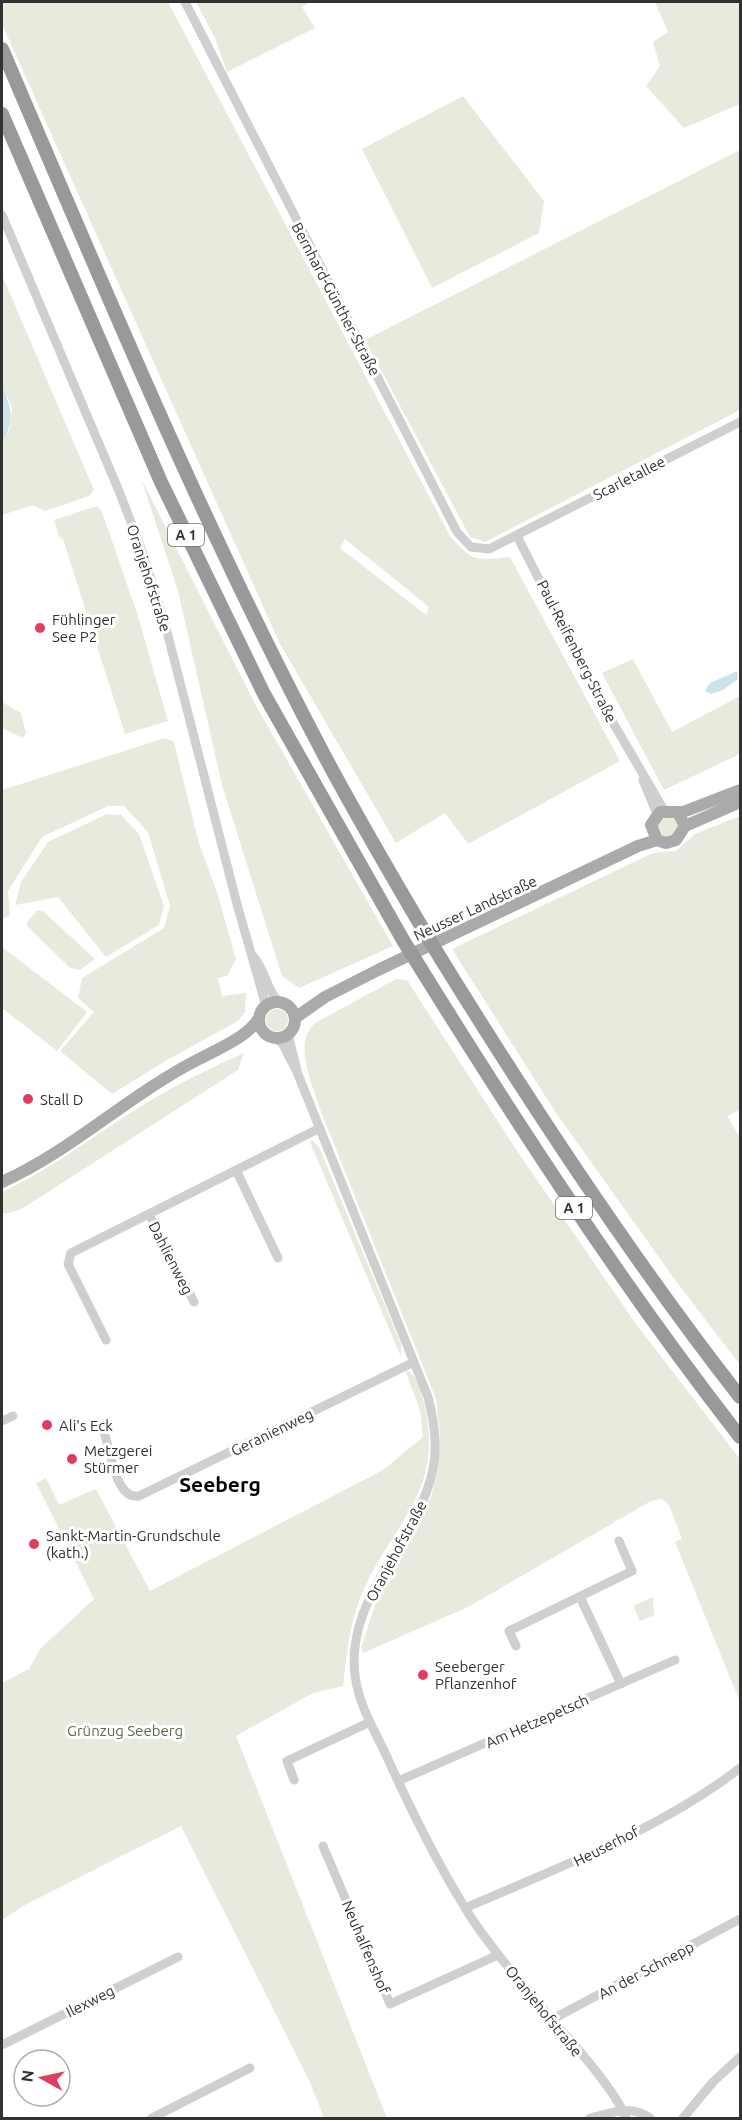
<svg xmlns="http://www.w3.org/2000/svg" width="742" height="2120" font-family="Ubuntu,sans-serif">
	<rect width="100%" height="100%" fill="#fff"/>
	<path fill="#e7ebde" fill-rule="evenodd" d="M2 2H168L450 536C471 561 477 561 510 557L620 761 468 844 445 813 396 843 280 644 2 24ZM345 539 429 607 426 615 340 548Z
		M196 2H310L302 7 315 28 227 72 215 38Z
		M655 2H740V104L684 128 646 86 660 66 653 42 668 32Z
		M463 96 544 201 539 233 432 288 362 149Z
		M740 150V410L485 542 470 537 365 340Z
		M2 275 94 490 89 496 45 511 33 505 2 515V443L10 428 12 407 2 386Z
		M141 478 254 702 393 946 299 988 282 976 222 785 178 591Z
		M97 506 102 512 138 616 168 721 125 734 63 539 59 537 54 520Z
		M633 659 672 732 740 696V754L664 790 602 673Z
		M2 702 21 713 26 733 23 738 2 728Z
		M165 738 174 742 198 840 217 892 236 959 227 976 218 978 222 996 246 993 245 1012 238 1021 167 1060 112 1094 60 1051 94 1012 78 998 82 978 164 928 170 906 148 832 124 806H108L42 837 8 891 10 915 2 919V790Z
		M107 814 121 815 139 834 164 906 159 925 106 957 58 897 15 905 21 882 48 842Z
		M740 816V1110L727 1116 740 1138V1365L673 1277 556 1113 452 949 653 853 676 851 695 834Z
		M658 827a10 10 0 1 1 20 0a10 10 0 1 1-20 0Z
		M38 910 43 911 95 959 80 970 70 968 27 926 28 921Z
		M2 947 87 1012 57 1051 2 1008Z
		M396 979 407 980 513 1145 636 1324 740 1459V1702L675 1542 682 1539 669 1505 662 1499 651 1501 468 1607 363 1653 361 1648 380 1590 431 1497 438 1469 440 1435 436 1399 320 1109C313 1085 292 1043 315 1023Z
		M266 1020a11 11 0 1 1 22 0a11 11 0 1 1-22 0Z
		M244 1053 238 1070 20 1210 2 1214V1192C54 1168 97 1133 146 1103 178 1084 210 1068 244 1053Z
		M312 1140 319 1147 401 1344V1357L310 1142Z
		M405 1370C416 1373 420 1388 423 1399 450 1500 380 1529 355 1614 348 1637 346 1662 343 1686L313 1693 236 1736 387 2118H324L309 2080 181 1826 25 1905 2 1920V1683L29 1669 40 1649 94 1599 36 1483 46 1478 59 1505 96 1489 150 1591 383 1470 423 1437 420 1410Z
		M653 1597 654 1615 640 1621 633 1606Z"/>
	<path fill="#cce3eb" d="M2 386C12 408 15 421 2 443Z
		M737 671 738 679 723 690 711 694 705 691 710 683Z"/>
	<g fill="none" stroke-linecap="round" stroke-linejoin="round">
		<path stroke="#cfcfcf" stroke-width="9" d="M185 2 457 532 471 547 489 549 740 422
			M2 215 119 491 142 551 164 620 237 904 266 1006
			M517 536 605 709 664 810
			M643 780 657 814
			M253 956C266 970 266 990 279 1002
			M288 1034 297 1070
			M275 1038 282 1043 297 1072 428 1397C434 1420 438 1445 433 1469 418 1544 341 1599 356 1682 361 1709 376 1733 387 1757 410 1808 435 1859 464 1906 482 1937 507 1965 529 1993 555 2024 612 2083 626 2118
			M236 1170 278 1258
			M149 1214 194 1302
			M106 1340 68 1264 71 1253 318 1129
			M2 1421 13 1416
			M103 1430C111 1447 114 1500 139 1496L414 1362
			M580 1597 621 1684
			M516 1646 509 1631 632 1571 619 1541
			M294 1780 287 1761 370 1722
			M398 1781 675 1660
			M323 1846 390 2004 498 1955
			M465 1908C557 1868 660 1830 740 1768
			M551 2020 740 1919
			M2 2045 178 1957
			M152 2118 250 2068
			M590 2118C612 2113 630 2104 650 2118
			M683 2118 713 2082 740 2057"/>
		<path stroke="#aaa" stroke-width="12" d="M685 826 740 802
			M657 840 651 825 660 812H683L740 790
			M259 1020a18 18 0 1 1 36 0a18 18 0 1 1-36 0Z
			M295 1018 325 997 378 970 638 846 657 840 666 843 676 840 685 826 678 813
			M2 1182C73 1150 130 1094 199 1059 218 1049 248 1037 259 1018"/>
		<path stroke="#999" stroke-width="14" d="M2 49C103 285 202 524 322 751 354 812 389 871 424 931
			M2 114 161 482 264 694 403 940
			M441 959C533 1108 632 1259 740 1397
			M421 969C521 1130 624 1288 740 1437"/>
		<path stroke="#999" stroke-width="14" d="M424 931 441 959
			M403 940 421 969"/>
	</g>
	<g fill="#e03d5e" stroke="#fff" stroke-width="2">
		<circle cx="40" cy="628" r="6"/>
		<circle cx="28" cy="1099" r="6"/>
		<circle cx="47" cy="1425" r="6"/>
		<circle cx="72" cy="1459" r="6"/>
		<circle cx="34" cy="1544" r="6"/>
		<circle cx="423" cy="1675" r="6"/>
	</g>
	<g text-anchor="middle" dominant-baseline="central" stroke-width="6" stroke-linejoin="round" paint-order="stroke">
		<g fill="#fff" stroke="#707070" stroke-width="1.5">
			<rect x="168" y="524" width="36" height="22" rx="4.5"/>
			<rect x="556" y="1197" width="36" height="22" rx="4.5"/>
		</g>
		<g font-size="14" font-weight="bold" fill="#323232">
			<text x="186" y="535">A 1</text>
			<text x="574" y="1208">A 1</text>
		</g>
		<g font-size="15" fill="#323232" stroke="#fff">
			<text transform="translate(336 299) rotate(62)">Bernhard-Günther-Straße</text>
			<text transform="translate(629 478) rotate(-27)">Scarletallee</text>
			<text transform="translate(149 578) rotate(72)">Oranjehofstraße</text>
			<text transform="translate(577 651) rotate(63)">Paul-Reifenberg-Straße</text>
			<text transform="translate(475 908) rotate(-25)">Neusser Landstraße</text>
			<text transform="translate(171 1258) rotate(63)">Dahlienweg</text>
			<text transform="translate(272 1432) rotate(-26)">Geranienweg</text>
			<text transform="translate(396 1551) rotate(-62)">Oranjehofstraße</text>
			<text transform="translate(537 1721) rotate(-24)">Am Hetzepetsch</text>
			<text transform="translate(606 1846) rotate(-27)">Heuserhof</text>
			<text transform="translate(366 1947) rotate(67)">Neuhalfenshof</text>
			<text transform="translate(646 1970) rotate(-28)">An der Schnepp</text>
			<text transform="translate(90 2001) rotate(-27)">Ilexweg</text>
			<text transform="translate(544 2011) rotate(51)">Oranjehofstraße</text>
		</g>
		<g font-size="15" fill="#323232" stroke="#fff" text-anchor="start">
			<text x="52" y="619">Fühlinger<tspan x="52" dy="17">See P2</tspan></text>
			<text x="40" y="1099">Stall D</text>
			<text x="59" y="1425">Ali's Eck</text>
			<text x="84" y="1450">Metzgerei<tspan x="84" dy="17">Stürmer</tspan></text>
			<text x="46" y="1535">Sankt-Martin-Grundschule<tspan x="46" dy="17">(kath.)</tspan></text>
			<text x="435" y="1666">Seeberger<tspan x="435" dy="17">Pflanzenhof</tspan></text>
		</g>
		<g font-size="15" fill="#5b6d40" stroke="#fff">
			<text x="125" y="1730">Grünzug Seeberg</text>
		</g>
		<g font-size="21" font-weight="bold" fill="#000" stroke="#fff">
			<text x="220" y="1484">Seeberg</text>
		</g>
	</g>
	<rect width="742" height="2120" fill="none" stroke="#323232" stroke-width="6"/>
	<g transform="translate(42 2078) rotate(278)"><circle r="28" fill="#ffffff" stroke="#adadad" stroke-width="1.5"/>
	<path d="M0-4.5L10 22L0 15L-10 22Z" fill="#e03d5e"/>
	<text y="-9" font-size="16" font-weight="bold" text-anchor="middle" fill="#323232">N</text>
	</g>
</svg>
